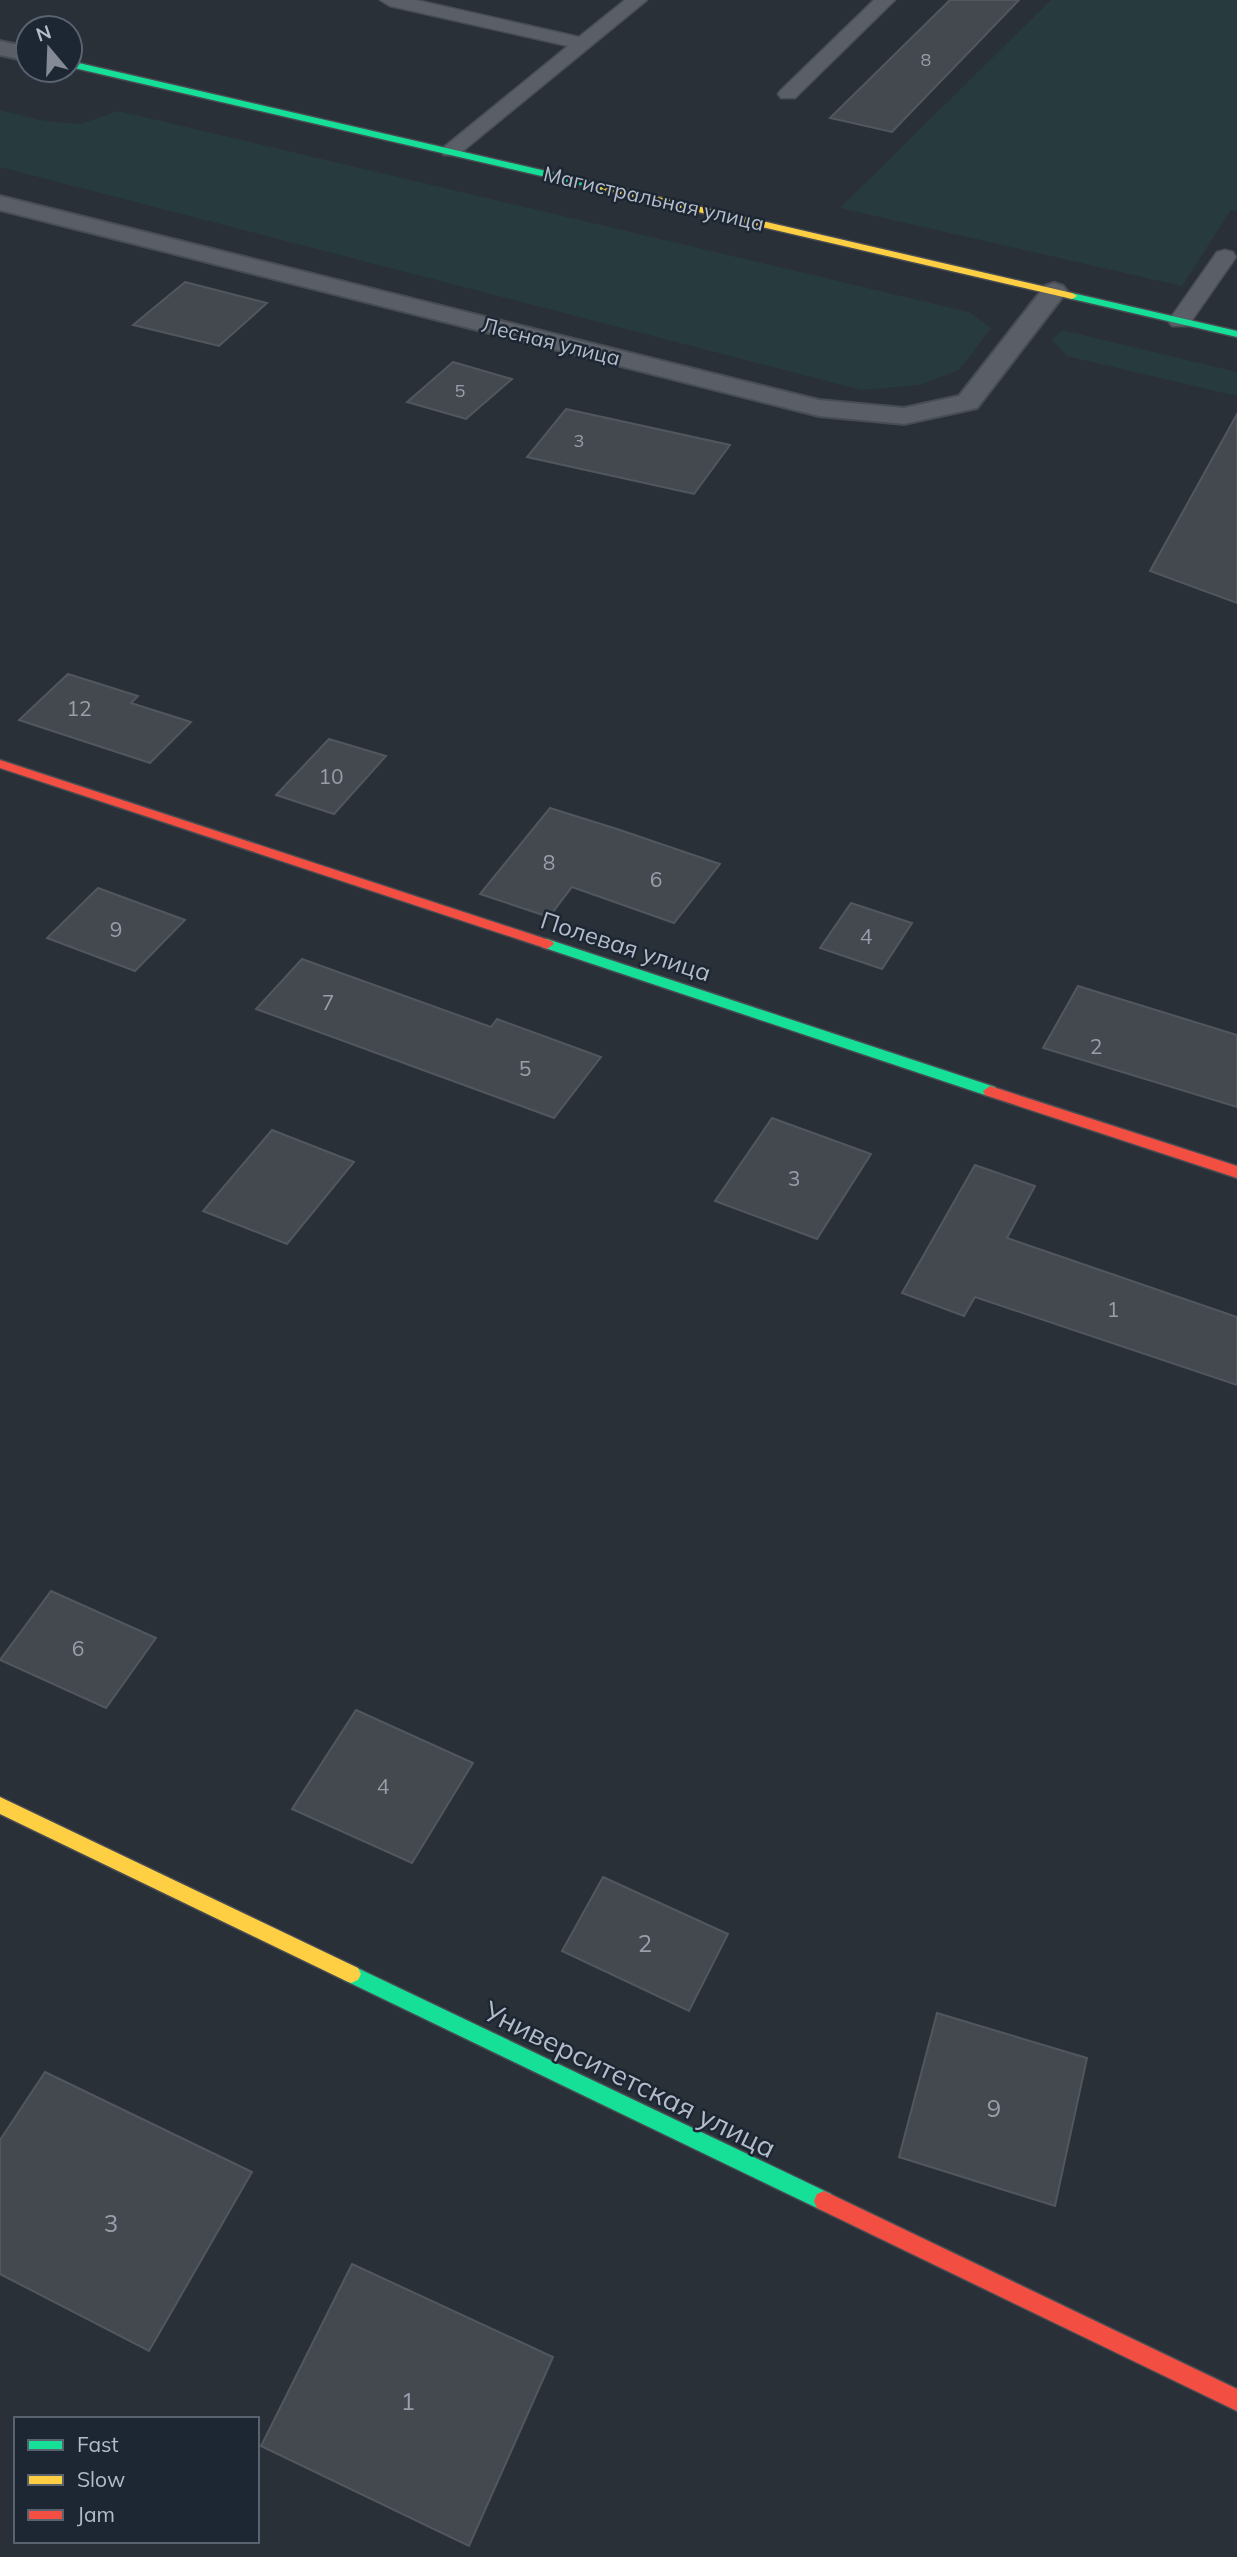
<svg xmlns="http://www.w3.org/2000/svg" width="1237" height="2557" font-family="Mulish,sans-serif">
	<rect width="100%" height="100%" fill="#2a3038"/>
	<path fill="#273a3e" d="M1051 0H1237V211L1231 210 1182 286 840 208Z
		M0 110 44 121 81 124 118 111 969 312 991 328 959 370 919 385 862 390 0 167Z
		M1062 330 1237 372V396L1067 356 1052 340Z"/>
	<path fill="#444950" stroke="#52575f" stroke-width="2" d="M950 0H1019L892 132 830 118Z
		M185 282 267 303 219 346 133 325Z
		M453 362 512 379 466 419 407 402Z
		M566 409 730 445 694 494 527 457Z
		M1237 414V603L1150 571Z
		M68 674 138 696 131 703 191 722 150 763 19 720Z
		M329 739 386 756 334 814 276 795Z
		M550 808 617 829 720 864 674 923 572 887 549 917 480 894Z
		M98 888 185 920 135 971 47 938Z
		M851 903 912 923 882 969 820 948Z
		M302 959 491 1027 497 1019 601 1057 554 1118 256 1009Z
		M1078 986 1237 1035V1107L1043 1048Z
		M772 1118 871 1154 817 1239 715 1201Z
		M272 1130 354 1162 287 1244 203 1211Z
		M975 1165 1035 1186 1007 1238 1237 1317V1385L975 1297 964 1316 902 1293Z
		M51 1591 156 1638 106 1708 0 1660Z
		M356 1710 473 1763 412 1863 292 1809Z
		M603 1877 728 1934 689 2011 562 1951Z
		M937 2013 1087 2058 1055 2206 899 2157Z
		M45 2072 252 2172 149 2351 0 2274V2140Z
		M352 2264 553 2357 469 2546 261 2446Z"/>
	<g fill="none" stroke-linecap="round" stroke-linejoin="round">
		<g stroke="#484c53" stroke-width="3">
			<path id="lane" d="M380 0H416L579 37 625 0H647L458 155H444L440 151 444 147 568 46 390 6Z
				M874 0H895L795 98H781L778 94 781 90Z
				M1225 250 1233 252 1236 257 1188 326H1172L1168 321 1172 316 1217 252Z"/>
		</g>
		<g stroke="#484c53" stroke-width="4">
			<path id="street" d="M0 41 28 47V61L0 55Z
				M0 196 819 400 904 408 959 396 1045 286 1054 283 1063 286 1067 291 977 408 904 424 819 416 0 210Z"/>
		</g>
		<g stroke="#484c53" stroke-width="3">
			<path id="fast" d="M70 61 602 184 607 187 602 190 70 67Z
				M1072 293 1237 331V337L1068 298V294Z
				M547 939 995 1087 997 1091 990 1096 985 1095 542 947 540 944 542 941Z
				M351 1965 831 2194 834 2201 831 2208 824 2211 817 2208 344 1980 341 1974 344 1968Z"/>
		</g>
		<g stroke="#484c53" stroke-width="3">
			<path id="slow" d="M602 184 1072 293 1077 296 1072 299 599 189 597 187Z
				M0 1797 358 1968 361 1974 358 1980 351 1983 344 1980 0 1814Z"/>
		</g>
		<g stroke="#484c53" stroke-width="3">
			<path id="jam" d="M0 760 552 941 554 944 547 949 542 947 0 768Z
				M990 1086 1237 1166V1178L985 1095 983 1091Z
				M824 2191 1237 2389V2411L817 2208 814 2201 817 2194Z"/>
		</g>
		<use href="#lane" fill="#5a5e66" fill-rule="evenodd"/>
		<use href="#street" fill="#5a5e66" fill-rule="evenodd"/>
		<use href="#fast" fill="#16e098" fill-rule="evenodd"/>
		<use href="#slow" fill="#ffcf43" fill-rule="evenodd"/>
		<use href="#jam" fill="#f24e42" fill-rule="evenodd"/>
	</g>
	<g text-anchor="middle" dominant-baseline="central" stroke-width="5" stroke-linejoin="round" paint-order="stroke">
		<g font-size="18" fill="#989fab">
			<text x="926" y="59">8</text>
			<text x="460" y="390">5</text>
			<text x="579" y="440">3</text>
		</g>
		<g font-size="21" fill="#b4bcc9" stroke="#1d2633">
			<text transform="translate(654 198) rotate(13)">Магистральная улица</text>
			<text transform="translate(551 341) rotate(14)">Лесная улица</text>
		</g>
		<g font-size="21" fill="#989fab">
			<text x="79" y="708">12</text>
			<text x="331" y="776">10</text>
			<text x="549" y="862">8</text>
			<text x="656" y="879">6</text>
			<text x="116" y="929">9</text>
			<text x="866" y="936">4</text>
			<text x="328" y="1002">7</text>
			<text x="1096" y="1046">2</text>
			<text x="525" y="1068">5</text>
			<text x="794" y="1178">3</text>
			<text x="1113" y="1309">1</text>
			<text x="78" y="1648">6</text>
			<text x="383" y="1786">4</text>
		</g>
		<g font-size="24" fill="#b4bcc9" stroke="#1d2633">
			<text transform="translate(626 946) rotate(18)">Полевая улица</text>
		</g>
		<g font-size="24" fill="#989fab">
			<text x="645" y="1943">2</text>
			<text x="994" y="2108">9</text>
			<text x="111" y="2223">3</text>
			<text x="408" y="2401">1</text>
		</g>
		<g font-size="28" fill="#b4bcc9" stroke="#1d2633">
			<text transform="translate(630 2079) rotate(26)">Университетская улица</text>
		</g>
	</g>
	<rect x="14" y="2417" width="245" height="126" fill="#1d2633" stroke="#59626f" stroke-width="2"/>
	<rect x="28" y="2440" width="35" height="10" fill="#16e098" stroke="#59626f" stroke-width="2"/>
	<text x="77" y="2452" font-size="21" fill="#b4bcc9">Fast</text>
	<rect x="28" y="2475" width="35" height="10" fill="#ffcf43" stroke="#59626f" stroke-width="2"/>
	<text x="77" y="2487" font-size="21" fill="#b4bcc9">Slow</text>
	<rect x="28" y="2510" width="35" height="10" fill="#f24e42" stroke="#59626f" stroke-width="2"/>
	<text x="77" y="2522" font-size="21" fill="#b4bcc9">Jam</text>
	<g transform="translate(49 49) rotate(341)"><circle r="33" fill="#1d2633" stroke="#59626f" stroke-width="2"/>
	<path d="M0-5L12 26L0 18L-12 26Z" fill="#848b96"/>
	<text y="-10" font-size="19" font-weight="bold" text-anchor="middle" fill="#b4bcc9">N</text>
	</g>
</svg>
